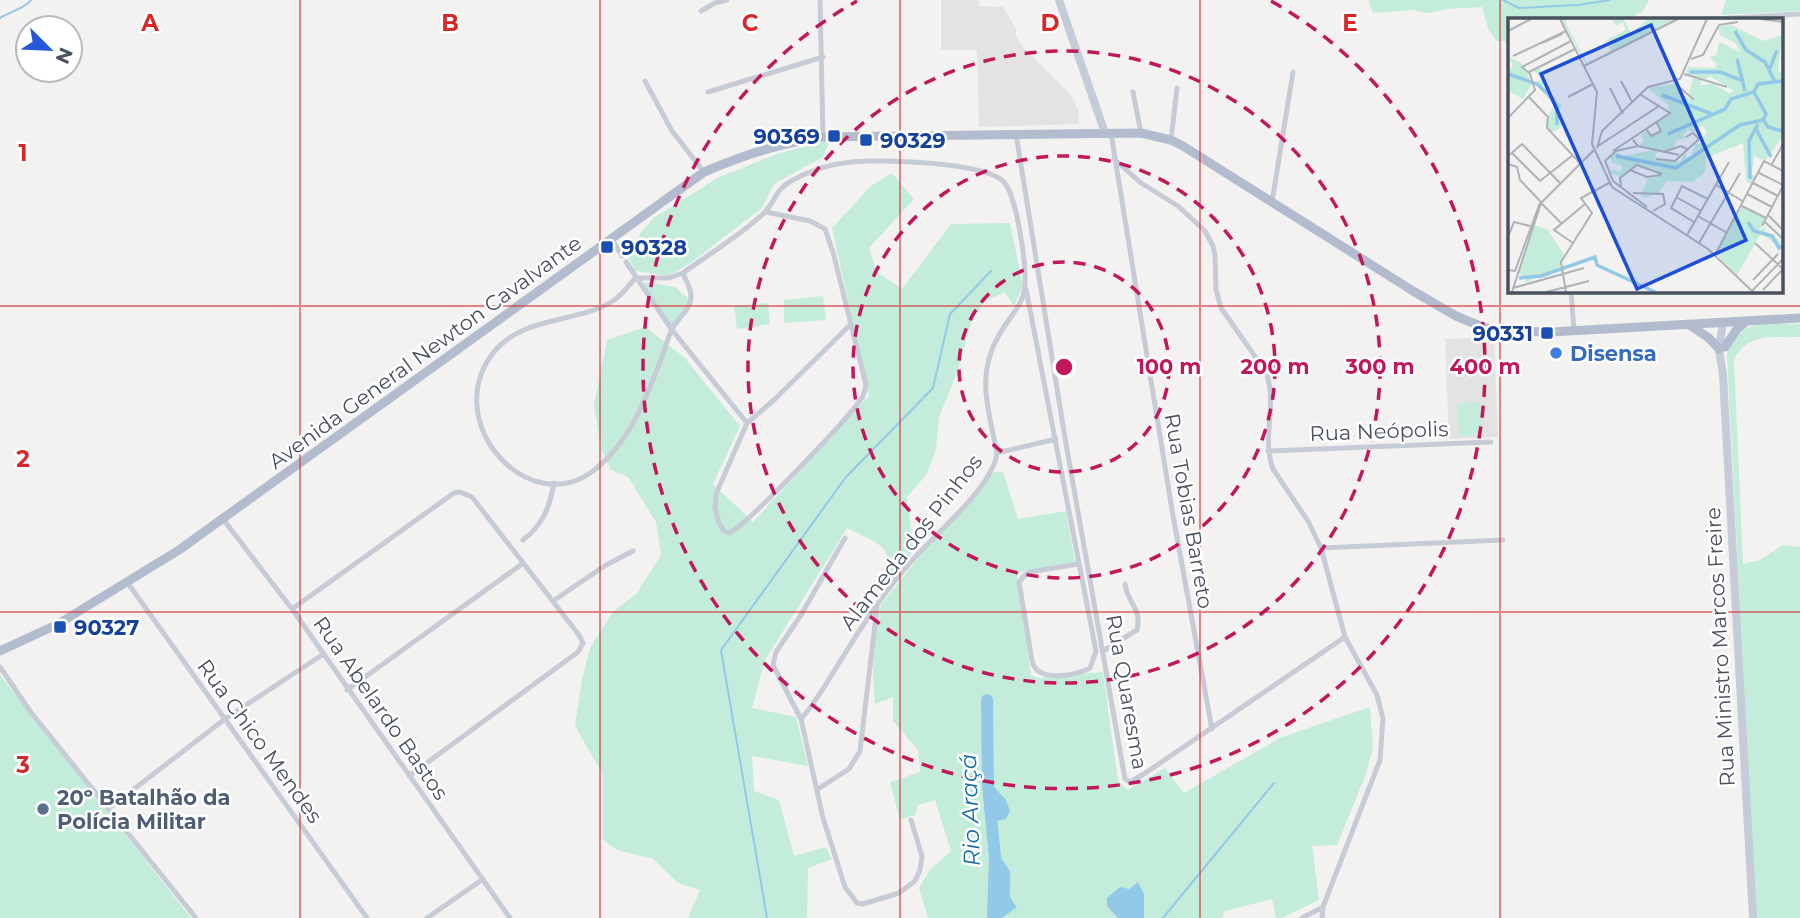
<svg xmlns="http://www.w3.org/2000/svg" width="1800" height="918" font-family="Montserrat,sans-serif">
	<rect width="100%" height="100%" fill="#f3f2f1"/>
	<path fill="#e4e3e3" d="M941 0H979V6L1003 7 1017 31 1015 34 1023 47 1071 95 1078 109 1079 124 979 127 977 50H941Z
		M1494 337 1498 437 1449 439 1445 339Z"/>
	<path fill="#c3edda" d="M1368 0H1649L1643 11 1630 19H1510L1509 43 1508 41H1496L1488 28 1482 7 1446 9 1429 13 1411 10 1373 13Z
		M1726 0H1800V11L1721 15Z
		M830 140 823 157 774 184 762 208 693 261 669 276 636 271 628 258 634 252 631 246 637 242 641 232 655 217 719 177 780 153Z
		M892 173 914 199 869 248 877 272 902 289 951 224 1010 223 1023 286 1014 306 1004 292 984 302 972 320 955 378 939 417 936 449 926 475 907 497 914 550 889 586C892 543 882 546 847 528L765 660 752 708 796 717 808 766 752 756 754 791 779 800 794 856 826 847 832 859 808 868 807 918H688L700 890 678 883 653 859 617 850 603 840V775L575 726 582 680 590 648 613 612 637 593 661 555 656 522 628 477 611 470 601 449 594 405 607 340 645 327 684 357 740 426 713 484 753 522 869 396 832 228 872 185Z
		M645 282 675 287 688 298 686 305 671 327 643 284Z
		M823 296 826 320 784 323V300Z
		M768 303 770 324 737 329 734 306Z
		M1800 324V337C1772 338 1750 332 1734 359L1743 564 1760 560 1783 545 1800 547V918H1756L1727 355C1734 318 1771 325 1800 324Z
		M1480 402 1482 435 1459 436 1457 403Z
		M993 472H1003L1018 519 1066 511 1075 562 1021 572 1017 576 1031 675 1039 678 1103 672 1118 781 1128 790 1165 768 1184 793 1282 737 1370 707 1373 748 1366 774 1337 845 1312 846 1319 900 1282 918H1276L1272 899 1225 911 1222 918H928L919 888 929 871 951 851 935 800 918 805 915 815 900 820 890 782 920 772 918 750 893 721V697L875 704 873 675 875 639 881 605 919 557Z
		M0 675 191 918H0Z"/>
	<path fill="#93c9e8" d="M994 779 993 786 1006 800 1010 811 1006 819 992 822 984 811 992 793 988 789V785Z
		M1000 857C1003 861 1009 868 1010 873 1012 887 1005 895 1017 907L1002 918H991L1000 896C992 885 992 871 995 858Z
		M1138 882 1144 894V918H1118L1107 906V898L1120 887 1129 889Z"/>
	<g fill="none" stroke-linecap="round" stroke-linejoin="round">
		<path stroke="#93c9e8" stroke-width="2" d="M1503 0 1519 8 1578 5 1610 0
			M0 18C11 11 22 10 31 0
			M767 918 721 650 846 477 933 388 950 314 991 271
			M1163 918 1274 783"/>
		<path stroke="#93c9e8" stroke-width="12" d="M987 700 988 785 995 858 993 918"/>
		<path stroke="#c6cbd5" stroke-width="5" d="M820 0 823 137
			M701 11 715 3 727 0
			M1714 19 1800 14
			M645 81 672 131 704 172
			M708 92 823 57
			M1133 92 1141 133
			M1111 133 1172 510 1212 729
			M1016 134 1065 438 1125 779 1130 782 1144 774 1345 637
			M1171 140 1177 88
			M1114 159 1141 183 1178 206 1205 231 1213 246 1215 255 1216 289 1221 308 1266 372C1278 404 1261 437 1273 469L1308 521 1321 548 1345 637 1377 695 1383 719 1380 760 1323 907 1322 918
			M1272 202 1293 72
			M766 212 810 221 825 229 833 252 866 385C865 390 865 391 863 396 853 414 745 527 729 533L724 531 719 523 715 508 716 494 747 423 775 399 851 324
			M612 239 622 256
			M626 262 672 330 747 423
			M683 273C686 281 692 290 691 298 690 310 677 319 672 329 668 337 666 346 663 354 647 396 630 443 593 471 528 520 440 422 493 353 523 315 576 324 613 301 622 295 629 286 635 278H669L683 273C708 255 743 233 764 213 775 202 775 190 791 181 809 171 831 164 851 162 881 159 982 162 1003 181 1017 195 1026 263 1025 284 1025 304 1008 318 999 335 975 376 989 410 997 453
			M1026 289 1096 651 1090 668C1075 676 1037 683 1032 661L1019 582 1025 575 1030 572 1078 564
			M1571 290 1574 331
			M1268 451 1491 442
			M223 519 292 609 510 918
			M845 538 801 615 776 652 773 665 801 719 823 818 845 887 857 903 863 904 899 893 915 881 920 870 922 856 911 820
			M523 540C543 525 550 506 554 483
			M1321 548 1503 540
			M127 582 367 918
			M553 601 606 565 633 551
			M292 609 454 493 460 492 472 497 579 635 583 643 578 652 409 776
			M1103 651 1137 630C1142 607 1128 605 1125 584
			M0 667 30 711 196 918
			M347 690 522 564
			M801 719C819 698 831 675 846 652 867 618 891 582 919 553 941 529 993 485 997 453L1056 439
			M818 789 849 769 860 751 877 608
			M108 809 225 719 322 655
			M427 918 483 879
			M1302 918 1323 907"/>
		<path stroke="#c5cbd8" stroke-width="8" d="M1059 0 1105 133
			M1723 322 1719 349 1723 375 1753 918"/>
		<path stroke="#b3bcce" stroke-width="9" d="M1688 324 1709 338 1719 349
			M1725 347 1737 329 1747 321
			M0 651 58 624 179 550 704 172C746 154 778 144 823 137L1141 133 1171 140 1183 146 1413 291 1456 316 1480 326 1500 331 1551 332 1800 318"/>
	</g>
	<path fill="none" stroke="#d62828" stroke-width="2" stroke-opacity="0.55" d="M300 0V918M600 0V918M900 0V918M1200 0V918M1500 0V918M0 306H1800M0 612H1800"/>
	<g fill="none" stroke="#c2185b" stroke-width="3.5" stroke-dasharray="12 9">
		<circle cx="1064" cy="367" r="105"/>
		<circle cx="1064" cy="367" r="211"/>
		<circle cx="1064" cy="367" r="316"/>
		<path d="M1271 1A421 421 0 1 1 857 1"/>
	</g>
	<g fill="#1a4fb4" stroke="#fff" stroke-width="2.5">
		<rect x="827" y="129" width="14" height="14" rx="3.5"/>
		<rect x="859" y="133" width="14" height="14" rx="3.5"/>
		<rect x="600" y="240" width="14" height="14" rx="3.5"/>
		<rect x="1540" y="326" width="14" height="14" rx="3.5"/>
		<rect x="53" y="620" width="14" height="14" rx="3.5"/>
	</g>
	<circle fill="#3f7fe0" stroke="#fff" stroke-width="2.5" cx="1556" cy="353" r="7"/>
	<circle fill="#5c6f8a" stroke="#fff" stroke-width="2.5" cx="43" cy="809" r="7"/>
	<g text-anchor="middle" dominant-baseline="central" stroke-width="5" stroke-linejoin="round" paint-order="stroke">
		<g font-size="21" font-weight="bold" fill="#164399" stroke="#fff" text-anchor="start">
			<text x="820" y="136" text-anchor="end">90369</text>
			<text x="880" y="140">90329</text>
			<text x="621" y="247">90328</text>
			<text x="1533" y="333" text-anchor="end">90331</text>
			<text x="74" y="627">90327</text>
		</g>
		<g font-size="21" fill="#4a515e" stroke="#fff">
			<text transform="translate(425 352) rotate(-36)">Avenida General Newton Cavalvante</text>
			<text transform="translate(1379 431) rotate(-2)">Rua Neópolis</text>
			<text transform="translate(1189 511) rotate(80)">Rua Tobias Barreto</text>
			<text transform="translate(911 542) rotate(-52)">Alameda dos Pinhos</text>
			<text transform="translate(1720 647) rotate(-93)">Rua Ministro Marcos Freire</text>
			<text transform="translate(1127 692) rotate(80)">Rua Quaresma</text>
			<text transform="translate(381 708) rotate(55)">Rua Abelardo Bastos</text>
			<text transform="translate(260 741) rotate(54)">Rua Chico Mendes</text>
		</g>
		<g font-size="21" font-weight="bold" fill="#366cbe" stroke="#fff" text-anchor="start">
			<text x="1570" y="353">Disensa</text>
		</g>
		<g font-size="21" font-weight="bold" fill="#4e5e75" stroke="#fff" text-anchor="start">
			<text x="57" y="797">20º Batalhão da<tspan x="57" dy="24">Polícia Militar</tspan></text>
		</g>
		<g font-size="23" font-style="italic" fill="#1570a6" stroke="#fff">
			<text transform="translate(970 810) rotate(-92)">Rio Araçá</text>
		</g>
	</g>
	<g transform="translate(1508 18)">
		<rect width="275" height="275" fill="#f3f2f1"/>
		<path d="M53 1H60L57 4 79 45 103 33 98 22 118 12 115 4 108 8 104 1H115L123 15 139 2 168 1 78 46ZM223 7 255 23 274 17 270 53 275 54V118L257 143 246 138 244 156 248 159 243 166 238 163 235 125 198 140 197 154 185 164 160 163 150 175 137 180 133 177 140 160H149L151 153 130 146 112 159 102 155 104 151 112 154 115 148 105 145 102 139 109 134 115 138 146 132 132 127 136 122 133 117 139 113 143 119 154 112 150 104 162 96 160 87 140 70 166 66 172 76 188 84 181 75 185 60 193 62 192 67 205 66 221 75 226 73 202 58 196 61 178 56 180 49 207 50 209 46 202 39 209 37 211 24 233 34 227 25 212 17 210 9ZM194 107 199 115 194 120 199 125 187 126 183 139 179 141 177 134 173 144 147 142 148 135 166 129 169 122 179 120 175 117 180 112 186 114ZM0 39 12 44 24 65 15 81 0 73V49L3 52 5 46ZM31 49 39 65 34 67 54 88 51 94 57 106 44 115 37 104 46 88 27 64 35 61 25 52ZM234 188 257 201 251 213 259 207 257 212 271 222 275 232 253 215 229 257 208 236ZM25 207 39 211 56 236 52 249 17 265V259L10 255Z" fill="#c3edda" fill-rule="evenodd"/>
		<path fill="none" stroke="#93c9e8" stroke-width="3.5" d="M227 13 238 32 257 44 267 64M229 41 237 73M261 53 269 32M182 54H212L233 62M0 56 29 66 42 78 49 89V107M154 77 204 96M256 103 260 109 274 113M248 111 263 139M160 116 217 91 223 81 246 74 250 66 275 63M108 138 168 150 232 107 255 102 258 96 246 74M242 161 241 123 250 106M240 204 246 213 264 218 271 230 275 228M11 260 33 258 87 239 89 247 147 274"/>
		<path fill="none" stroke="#afb2b6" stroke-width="2" d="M52 1 89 74 84 126 104 169 200 231 245 274M253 1 275 4M0 13 23 1M34 25 54 16M5 38 58 13M183 41 195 37 211 7 230 4M76 48 170 1M21 54 67 31M176 56 219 69M113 63 124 84M167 65 186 82M102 70 115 96M21 79 40 99 39 110 72 145M60 79 85 66M0 100 27 72 22 56 14 49 63 23M139 112 143 118 153 113 149 105M125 122 130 128 171 137M90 128 151 88M130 128 108 133 97 143 105 163 139 189M89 130 94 113 140 69 172 61 199 1M105 133 162 95 133 77M3 134 32 163 65 137M155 134 173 128 179 131M0 138 14 126 52 165M148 141 167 143 191 121 185 115 178 119M0 146 9 149 12 162 33 184M264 146 275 126M122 152 139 159 153 157M251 155 275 167M245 165 270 178M208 167 236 184M113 168 112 160 129 147 154 156M125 175 155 176 157 186 145 193M239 176 264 189M168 179 193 193M33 185 53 205M234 188 258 200M260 197 275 212M190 198 219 215M186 204 163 190 174 168 200 181M257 204 275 221M254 208 275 168M179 217 221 144M0 219 6 204 22 208M65 225 46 212 77 186M191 225 232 155M247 225 275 251M207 237 256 143 275 153M0 252 7 253 32 185M245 262 270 236M5 270 76 250M255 272 275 251M244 273 275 241M4 274 33 185 86 132M38 274 81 263M58 274 53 244 84 195 73 180 101 165"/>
		<path fill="#1d4ed8" fill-opacity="0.15" stroke="#1d4ed8" stroke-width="3.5" d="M143 7 238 222 129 271 33 56Z"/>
		<rect width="275" height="275" fill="none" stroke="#4a515e" stroke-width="3.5"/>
	</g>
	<g font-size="23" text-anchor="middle" font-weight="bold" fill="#d62828" stroke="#fff" stroke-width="5" stroke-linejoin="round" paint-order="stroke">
		<text x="150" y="31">A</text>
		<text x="450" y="31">B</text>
		<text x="750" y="31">C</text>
		<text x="1050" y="31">D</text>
		<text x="1350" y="31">E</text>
		<text x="23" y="161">1</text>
		<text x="23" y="467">2</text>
		<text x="23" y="773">3</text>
	</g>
	<circle cx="1064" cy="367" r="10" fill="#c2185b" stroke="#fff" stroke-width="3.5"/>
	<g font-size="21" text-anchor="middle" font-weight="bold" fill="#c2185b" stroke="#fff" stroke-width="5" stroke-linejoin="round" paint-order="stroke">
		<text x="1169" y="374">100 m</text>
		<text x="1275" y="374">200 m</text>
		<text x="1380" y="374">300 m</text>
		<text x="1485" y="374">400 m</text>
	</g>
	<g transform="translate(49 49) rotate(114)"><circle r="33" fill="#ffffff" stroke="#b7b9bf" stroke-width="2"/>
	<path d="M0-5L12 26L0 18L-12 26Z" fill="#2457db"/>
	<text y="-10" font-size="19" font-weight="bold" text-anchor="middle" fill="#4a515e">N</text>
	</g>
</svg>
